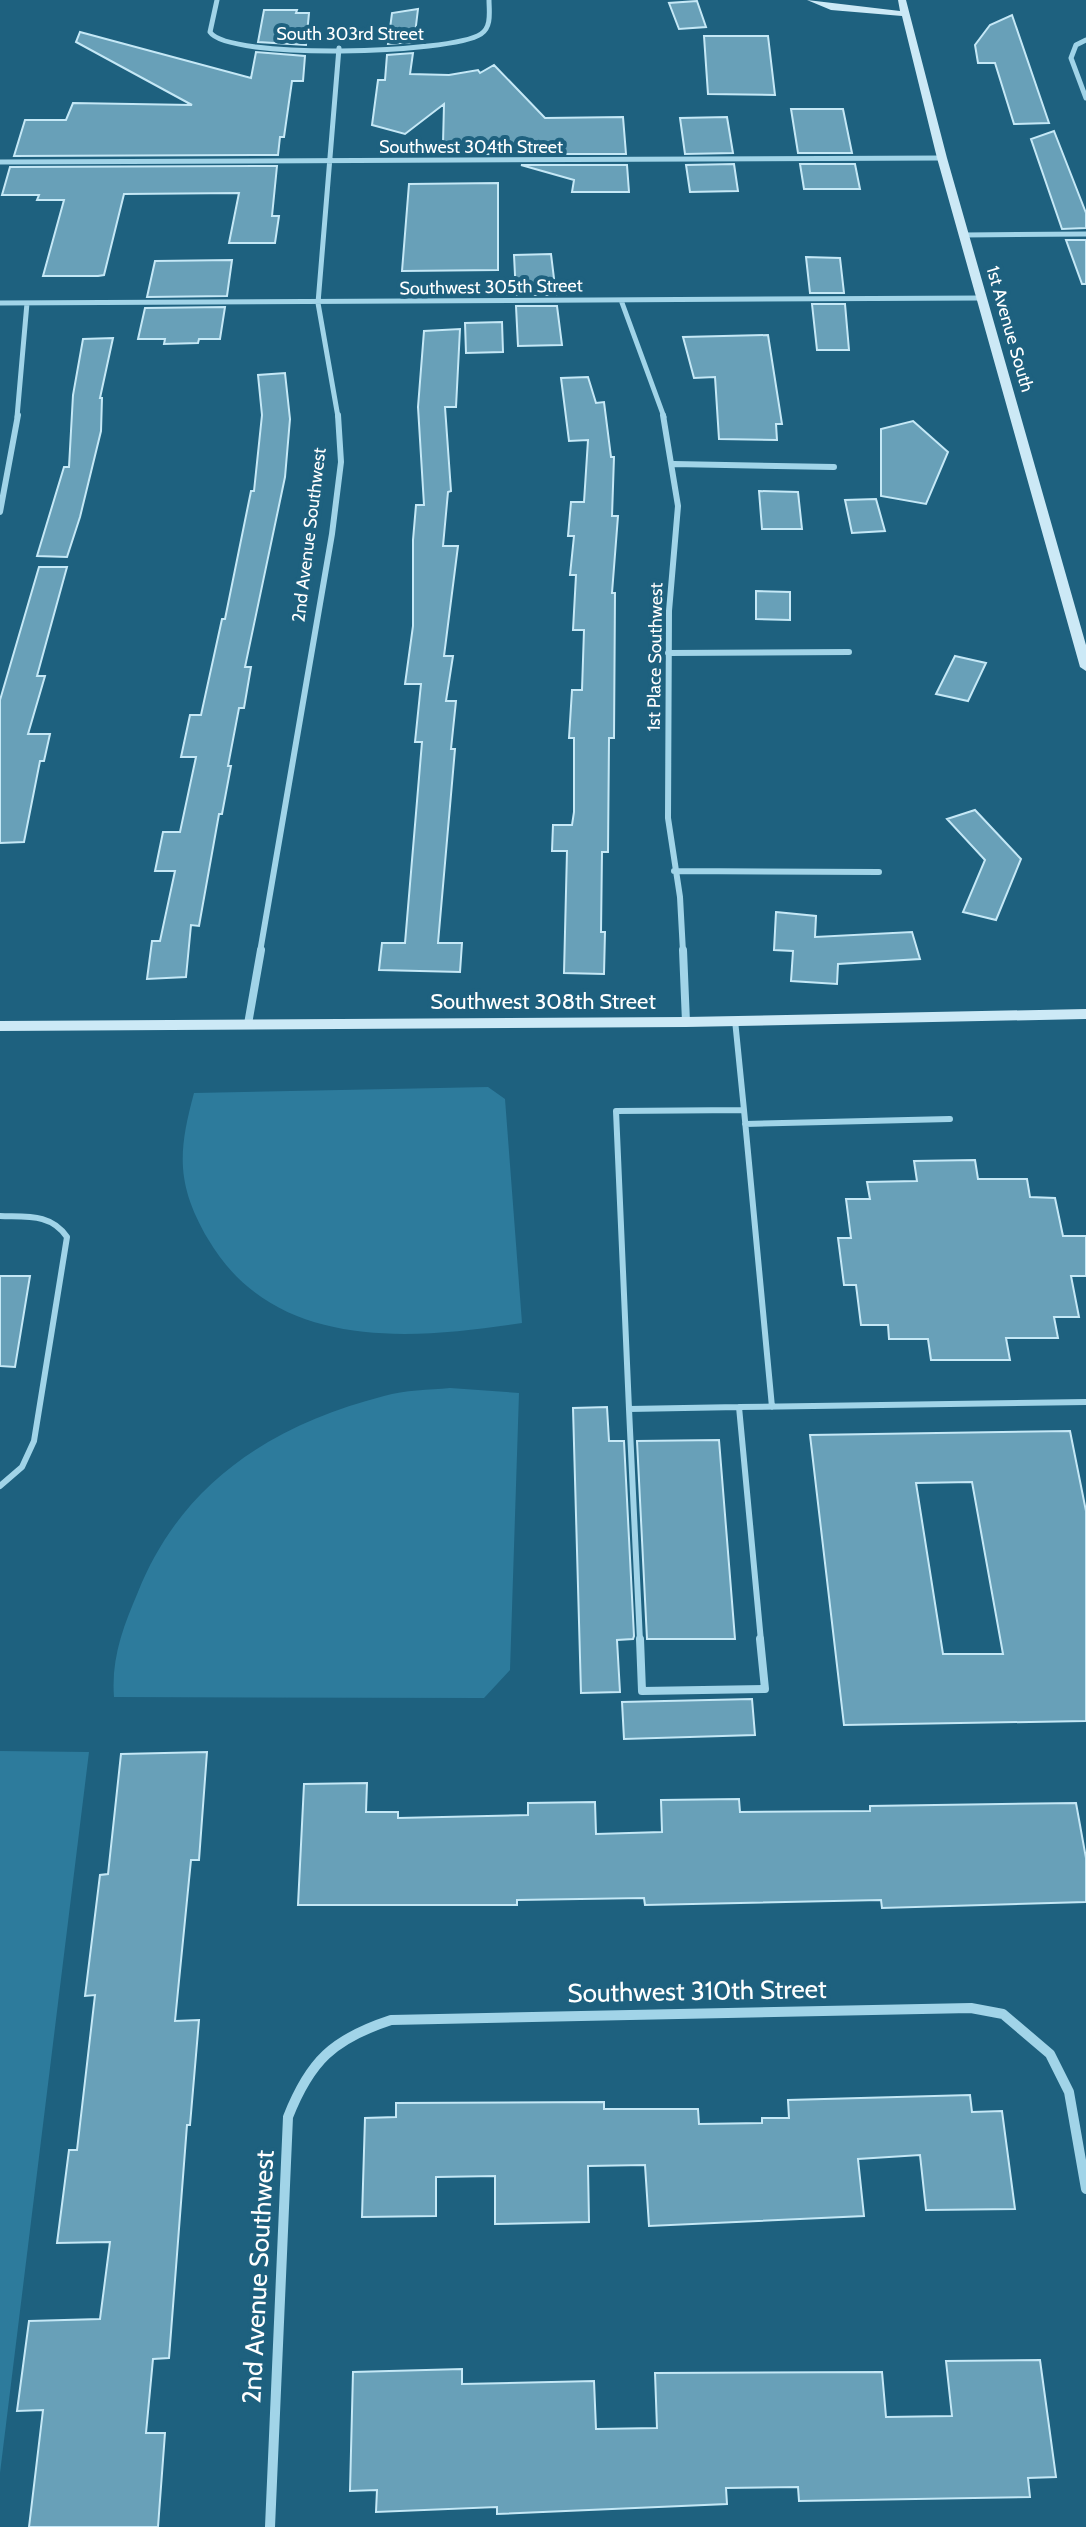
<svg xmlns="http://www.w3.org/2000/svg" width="1086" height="2527" font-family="Cabin,sans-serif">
	<rect width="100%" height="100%" fill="#1e617f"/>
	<path fill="#2d7b9c" d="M488 1087 505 1099 522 1323C410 1340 274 1352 208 1239 176 1184 178 1152 194 1093Z
		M450 1388 519 1393 510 1670 484 1698 114 1697C111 1659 123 1627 138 1592 182 1482 272 1425 384 1396 405 1390 429 1390 450 1388Z
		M0 1751 89 1752 0 2473Z"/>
	<path fill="#68a0b8" stroke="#c5e8f6" stroke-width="2" fill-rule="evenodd" d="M697 1 706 27 679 29 669 3Z
		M418 9 414 42 388 44 392 13Z
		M264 10H297L296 13H309L306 45 258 42Z
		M1012 15 1049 123 1014 124 995 63H978L975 45 990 25Z
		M80 32 251 78 256 52 305 56 303 81H292L284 137H280L278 155 14 156 25 120H66L73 103 192 105 76 42Z
		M704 36H768L775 95 708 94Z
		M413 53 410 74 449 75 478 70 480 73 494 65 545 118 623 117 626 154H481L443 144 444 104 405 134 372 125 378 80H385L387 55Z
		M791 109H843L852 153H798Z
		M727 117 733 153 685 154 680 118Z
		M1054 131 1086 213V228L1062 229 1031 139Z
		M734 164 738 191 690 192 686 165Z
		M800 164H855L860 189H804Z
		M521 165H627L629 192H572L574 180Z
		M277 166 272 216H279L275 243H229L239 193 124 194 104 275 98 276H43L64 200H37L39 195H2L10 167Z
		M498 183V270L402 271 409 184Z
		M1066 240H1086V284H1082Z
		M551 254 556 295H516L514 255Z
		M806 257 840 258 844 293H810Z
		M232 260 227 296 147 297 155 261Z
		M812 304H845L849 350H817Z
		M516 306H557L562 345 518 346Z
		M225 307 220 339H199L198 343 164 344 165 339H138L145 308Z
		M502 322 503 352 466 353 465 323Z
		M460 329 456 407H445L451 491 448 492 443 546H458L444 656H453L446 701H456L451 749H455L438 943H462L460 972 379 970 382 943H405L422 742H415L421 684H405L413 626V540L416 505H424L418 407 424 331Z
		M768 335 782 424H776L777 440 719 439 715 377 694 378 683 337Z
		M113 338 100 398H102L101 431 80 517 67 557 37 556 64 467H69L73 395 83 339Z
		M285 373 290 419 285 477 245 667H251L244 708H239L228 766H231L222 814H219L199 926 191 925 186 977 147 979 152 941H160L175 871H155L163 832H180L196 757H181L190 715H201L222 619H225L251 491H254L262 415 258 375Z
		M588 377 596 403 604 402 611 457H614L612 516H618L612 593H615L614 738H609L608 852H602L601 932H605L604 974 564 973 567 851H552L553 825H572L574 812V738H569L572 690H582L584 630H573L576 575H570L574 536H568L571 502H584L588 440 569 441 561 378Z
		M913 421 948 452 926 504 881 496V429Z
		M759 491 798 492 802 529H762Z
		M876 499 885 531 852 533 845 500Z
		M39 567H67L37 676H45L28 734H50L44 761H40L24 842 0 843V700Z
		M756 591 790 592V620L756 619Z
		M955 656 986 663 968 701 936 694Z
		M975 810 1021 859 996 920 963 912 985 860 947 819Z
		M776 912 816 916 815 937 912 932 920 959 838 964 837 984 791 981 793 951 774 950Z
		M975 1160 978 1179H1027L1030 1197 1055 1198 1063 1236H1086V1276H1071L1079 1317H1054L1058 1338H1006L1010 1360H931L928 1339H889L888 1325H861L856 1285H844L838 1238H851L846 1199H870L867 1182 917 1181 914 1161Z
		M0 1276H30L15 1367 0 1366Z
		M607 1407 609 1441H624L634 1636 633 1639 617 1640 620 1692 581 1693 573 1408Z
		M1070 1431 1086 1511V1721L844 1725 810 1435ZM972 1482 1003 1654H943L916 1483Z
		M719 1440 735 1639H647L637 1441Z
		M752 1699 755 1735 624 1739 622 1702Z
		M207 1752 199 1860H191L175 2021 199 2020 190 2125H187L169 2358 153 2359 146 2433H165L158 2527H29L43 2410 17 2411 29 2321 100 2319 110 2242 57 2243 69 2150H77L95 1995 85 1996 100 1875 108 1874 121 1754Z
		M367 1783 366 1812H398V1818L528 1815V1803L595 1802 596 1834 662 1832 661 1800 739 1799 740 1812 870 1811V1806L1076 1803 1086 1858V1902L882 1908 881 1900 645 1905 644 1898 517 1900V1905H298L304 1784Z
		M970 2095 972 2112 1002 2111 1015 2209 926 2210 920 2155 858 2159 864 2216 649 2226 645 2165 588 2166 589 2222 495 2224V2176L436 2177V2216L362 2217 365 2118 396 2117V2103L604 2102V2109H698L699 2124 762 2123V2118H789L788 2100Z
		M1040 2360 1056 2477 1028 2478 1030 2497 799 2501 798 2487 726 2488 727 2504 497 2514V2507L376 2512 377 2490 350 2491 353 2372 462 2369V2384L594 2381 596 2429 657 2428 655 2373 882 2372 886 2417 952 2416 946 2361Z"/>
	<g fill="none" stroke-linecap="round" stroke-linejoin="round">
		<path stroke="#a1d4e8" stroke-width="6" d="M735 1020 744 1110
			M745 1124 950 1119
			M0 1216C26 1217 51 1213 67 1237L34 1441 22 1467 0 1486
			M739 1407 761 1641
			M739 1407 1086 1402
			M629 1409 616 1111 744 1110 772 1407
			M640 1641 629 1409 739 1407"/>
		<path stroke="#a1d4e8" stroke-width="8" d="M640 1639 642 1691 765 1689 760 1639"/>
		<path stroke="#a1d4e8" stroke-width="5" d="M217 0 210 32C228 60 451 54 481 34 492 27 489 11 489 0
			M1086 40 1076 45 1071 58 1086 98
			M0 162 942 158
			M964 235 1086 234
			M621 300 664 417
			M0 303 983 298
			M17 417 27 303
			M338 417 318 303 339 48"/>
		<path stroke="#a1d4e8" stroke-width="6" d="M663 415 678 506 669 611 668 818 680 897 683 952
			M674 464 834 467
			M0 512 18 415
			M668 653 849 652
			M674 871 879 872
			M260 952 332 534 341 462 338 415"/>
		<path stroke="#a1d4e8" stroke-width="8" d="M683 950 686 1022
			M248 1024 261 950"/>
		<path stroke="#a1d4e8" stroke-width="10" d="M270 2527 288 2117C310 2061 333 2039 391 2020L971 2008 1003 2014 1050 2054 1069 2092 1086 2189"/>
		<path fill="#cce9f6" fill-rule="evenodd" d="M807 0 900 11 898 0H906L947 158 1086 645V671L1080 667 937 158 902 16 831 10Z
			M1086 1009V1019L686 1027 0 1031V1021L686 1017Z"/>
	</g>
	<g text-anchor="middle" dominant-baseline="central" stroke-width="8" stroke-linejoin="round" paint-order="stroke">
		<g font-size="18" fill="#fff" stroke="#1e617f">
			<text x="350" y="34">South 303rd Street</text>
			<text x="471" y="147">Southwest 304th Street</text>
			<text transform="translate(491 287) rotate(-1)">Southwest 305th Street</text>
			<text transform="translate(1010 329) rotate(74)">1st Avenue South</text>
			<text transform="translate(309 535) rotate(-83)">2nd Avenue Southwest</text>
			<text transform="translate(655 657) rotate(-89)">1st Place Southwest</text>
		</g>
		<g font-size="22" fill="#fff" stroke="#1e617f">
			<text x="543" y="1001">Southwest 308th Street</text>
		</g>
		<g font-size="26" fill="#fff" stroke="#1e617f">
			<text transform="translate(697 1991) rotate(-1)">Southwest 310th Street</text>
			<text transform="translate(258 2277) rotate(-87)">2nd Avenue Southwest</text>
		</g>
	</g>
</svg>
